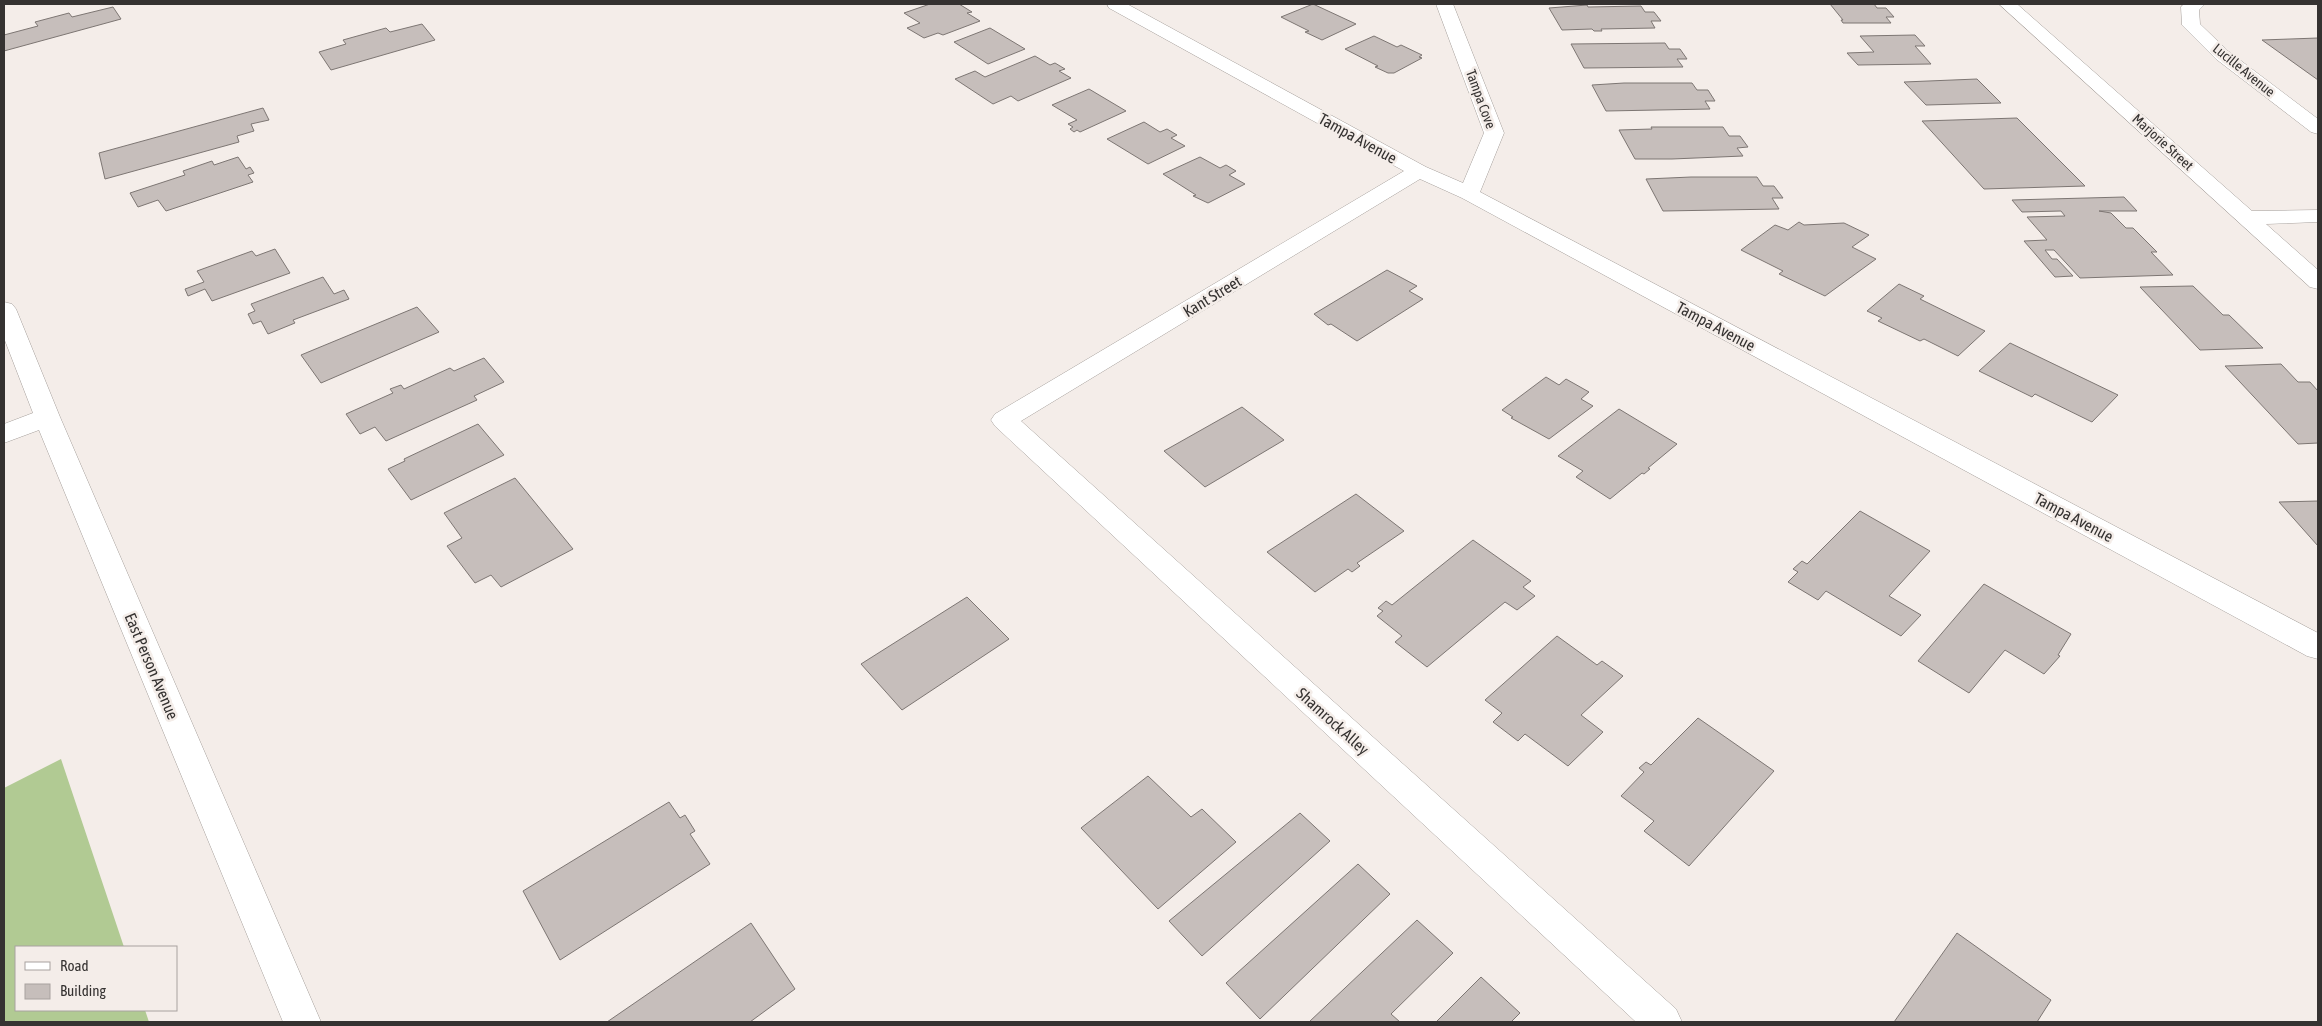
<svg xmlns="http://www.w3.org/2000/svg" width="2322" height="1026" font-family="'Asap Condensed',sans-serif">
	<rect width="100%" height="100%" fill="#f4ede9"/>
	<path fill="#b1ca93" d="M61 759 124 947H16V1010H145L149 1022H4V788Z"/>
	<path fill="#c6bebb" stroke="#7d7673" d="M930 4H959L972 12 967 13 980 21 943 35 938 33 924 38 907 28 920 23 904 13Z
		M1313 4 1356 24 1322 40 1305 32 1309 31 1281 17Z
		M1830 4H1874L1877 8H1886L1894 17H1886L1891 23H1843L1841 20H1843Z
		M1587 5 1588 7 1641 6 1645 12H1654L1661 21H1651L1655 28 1601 29 1602 31H1594L1592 29 1562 30 1549 8Z
		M113 7 121 19 4 51V35L38 26 35 22 69 13 72 17Z
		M422 24 435 40 331 70 319 52 346 44 343 40 386 28 390 32Z
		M990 28 1025 49 988 64 954 42Z
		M1915 35 1925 46H1915L1931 64 1858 65 1847 53 1874 52 1860 36Z
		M1374 36 1397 47 1401 45 1422 55 1419 57 1422 58 1394 73H1388L1375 67 1378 66 1345 49Z
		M2318 38V80L2262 40Z
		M1665 43 1669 49H1680L1687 59H1677L1683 67 1584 68 1571 44Z
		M1035 56 1050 65 1055 63 1065 69 1059 71 1071 78 1018 101 1011 96 993 104 955 79 975 71 985 77Z
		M1977 79 2001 103 1926 105 1904 82Z
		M1624 83H1692L1697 90H1708L1715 101H1705L1710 109 1606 111 1592 85Z
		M1089 89 1126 111 1080 132 1077 130 1074 132 1070 129 1073 127 1068 124 1077 120 1052 105Z
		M263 108 269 120 251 124 254 131 237 136 239 142 105 179 99 153Z
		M2017 118 2085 186 1984 189 1922 121Z
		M1144 122 1160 132 1167 129 1177 135 1171 138 1185 146 1148 164 1107 139Z
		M1651 127H1723L1729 136H1740L1748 147 1737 148 1743 156 1672 159H1635L1619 130 1652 129Z
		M238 157 246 169 250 167 254 173 248 175 253 182 166 211 158 200 138 207 130 193 185 175 183 171 212 161 214 165Z
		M1200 157 1220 168 1226 165 1236 171 1229 175 1245 184 1208 203 1193 196 1196 195 1163 174Z
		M1691 177H1757L1763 186H1774L1783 198H1772L1779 209 1663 211 1646 179Z
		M2124 197 2137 211H2099L2111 213 2126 228H2133L2157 252H2151L2173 275 2080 278 2054 250H2045L2052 259H2057L2073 276 2055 277 2024 241 2047 240 2027 217 2065 216 2061 211 2022 212 2012 200Z
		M1799 222 1804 225 1844 223 1869 235 1852 247 1876 259 1825 296 1779 274 1783 271 1741 250 1775 225 1788 230Z
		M275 249 290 273 212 301 205 289 188 296 185 289 204 282 197 271 252 251 256 256Z
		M1387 270 1417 286 1409 291 1423 299 1357 341 1331 324 1328 325 1314 314Z
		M323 277 334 294 344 290 349 299 293 320 295 323 268 334 261 321 253 324 248 314 255 311 251 304Z
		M1899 284 1924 296 1920 299 1985 331 1958 356 1924 339 1920 341 1878 321 1882 318 1867 311Z
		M2193 286 2223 315H2229L2263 348 2200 350 2140 287Z
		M417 307 439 332 321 383 301 355Z
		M2010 343 2118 395 2092 422 2035 394 2032 397 1979 371Z
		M484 358 504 382 474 396 477 400 386 441 375 427 360 434 346 414 393 393 390 389 401 385 404 389 450 368 454 371Z
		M2281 364 2298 382H2310L2318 391V443L2298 444 2225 366Z
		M1546 377 1559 385 1566 379 1589 392 1581 399 1593 406 1549 439 1511 418 1513 417 1502 410Z
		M1242 407 1284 440 1205 487 1164 451Z
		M1619 409 1677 444 1648 468 1650 469 1644 474 1642 473 1610 499 1576 477 1583 471 1558 456Z
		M478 424 504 455 411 500 388 469 405 461 404 459Z
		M515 478 573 549 501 587 491 575 475 583 447 546 462 538 444 513Z
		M1356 494 1404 531 1357 563 1360 566 1352 572 1348 569 1315 592 1267 552Z
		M2318 501V546L2279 502Z
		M1860 511 1930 551 1889 596 1921 615 1901 636 1826 591 1818 600 1788 582 1798 572 1793 569 1802 561 1807 564Z
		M1473 540 1531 581 1523 587 1535 596 1517 610 1505 602 1427 667 1395 642 1402 636 1377 616 1383 611 1378 608 1386 601 1392 605Z
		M1984 584 2071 634 2058 655 2060 656 2044 674 2005 650 1969 693 1918 661Z
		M967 597 1009 639 902 710 861 664Z
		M1557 636 1597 665 1602 661 1623 676 1581 715 1603 732 1568 766 1525 734 1518 741 1493 722 1502 713 1485 700Z
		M1698 718 1774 771 1689 866 1644 831 1654 821 1621 796 1644 772 1639 768 1646 762 1651 765Z
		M1148 776 1191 817 1202 809 1236 842 1158 909 1081 828Z
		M669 802 680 818 685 815 695 831 690 834 710 864 560 960 523 891Z
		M1300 813 1330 841 1202 956 1169 921Z
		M1358 864 1390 894 1260 1019 1226 983Z
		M1417 920 1453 953 1391 1014 1400 1022H1309Z
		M751 923 795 989 750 1022H607Z
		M1957 933 2051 1000 2037 1022H1894Z
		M1481 977 1520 1013 1511 1022H1436Z"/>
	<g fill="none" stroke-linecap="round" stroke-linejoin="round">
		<g stroke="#a59f9b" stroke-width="1">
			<path id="minor" d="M1107 4H1127L1426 167 1463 183 1484 133 1436 4H1453L1504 133 1480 192 2318 633V659L2307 656 1462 198 1420 179 1021 421 1676 1009 1682 1022H1636L995 426 991 420 995 414 1404 171 1109 8Z
				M1999 4H2017L2252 211 2318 210V222L2266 224 2318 270V289L2310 287Z
				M2184 4H2205L2199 10 2200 24 2228 51 2318 119V134L2311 132 2216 59 2182 25 2181 7Z
				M4 302 12 304 16 309 60 417 321 1022H283L39 430 4 443V424L33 413 4 338Z"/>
		</g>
		<use href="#minor" fill="#fff" fill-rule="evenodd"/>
	</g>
	<g text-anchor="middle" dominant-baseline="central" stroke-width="5" stroke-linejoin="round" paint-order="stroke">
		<g font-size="14" fill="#353231" stroke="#f4ede9">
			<text transform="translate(2244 70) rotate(39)">Lucille Avenue</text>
			<text transform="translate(1481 99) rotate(70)">Tampa Cove</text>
			<text transform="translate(2163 142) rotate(42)">Marjorie Street</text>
		</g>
		<g font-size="16" fill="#353231" stroke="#f4ede9">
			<text transform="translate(1358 138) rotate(29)">Tampa Avenue</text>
			<text transform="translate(1212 296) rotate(-31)">Kant Street</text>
			<text transform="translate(1716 326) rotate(28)">Tampa Avenue</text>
			<text transform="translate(2074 517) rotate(28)">Tampa Avenue</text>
			<text transform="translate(152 666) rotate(67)">East Person Avenue</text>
			<text transform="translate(1333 721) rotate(42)">Shamrock Alley</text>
		</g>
	</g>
	<rect width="2322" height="1026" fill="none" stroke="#353231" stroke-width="10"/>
	<rect x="15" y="946" width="162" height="65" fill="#f4ede9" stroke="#a8a29f"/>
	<rect x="25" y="962" width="25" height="8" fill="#ffffff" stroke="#a8a29f"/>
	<text x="60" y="971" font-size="15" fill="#353231">Road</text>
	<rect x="25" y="984" width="25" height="15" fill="#c6bebb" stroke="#a8a29f"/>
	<text x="60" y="996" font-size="15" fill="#353231">Building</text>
</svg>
